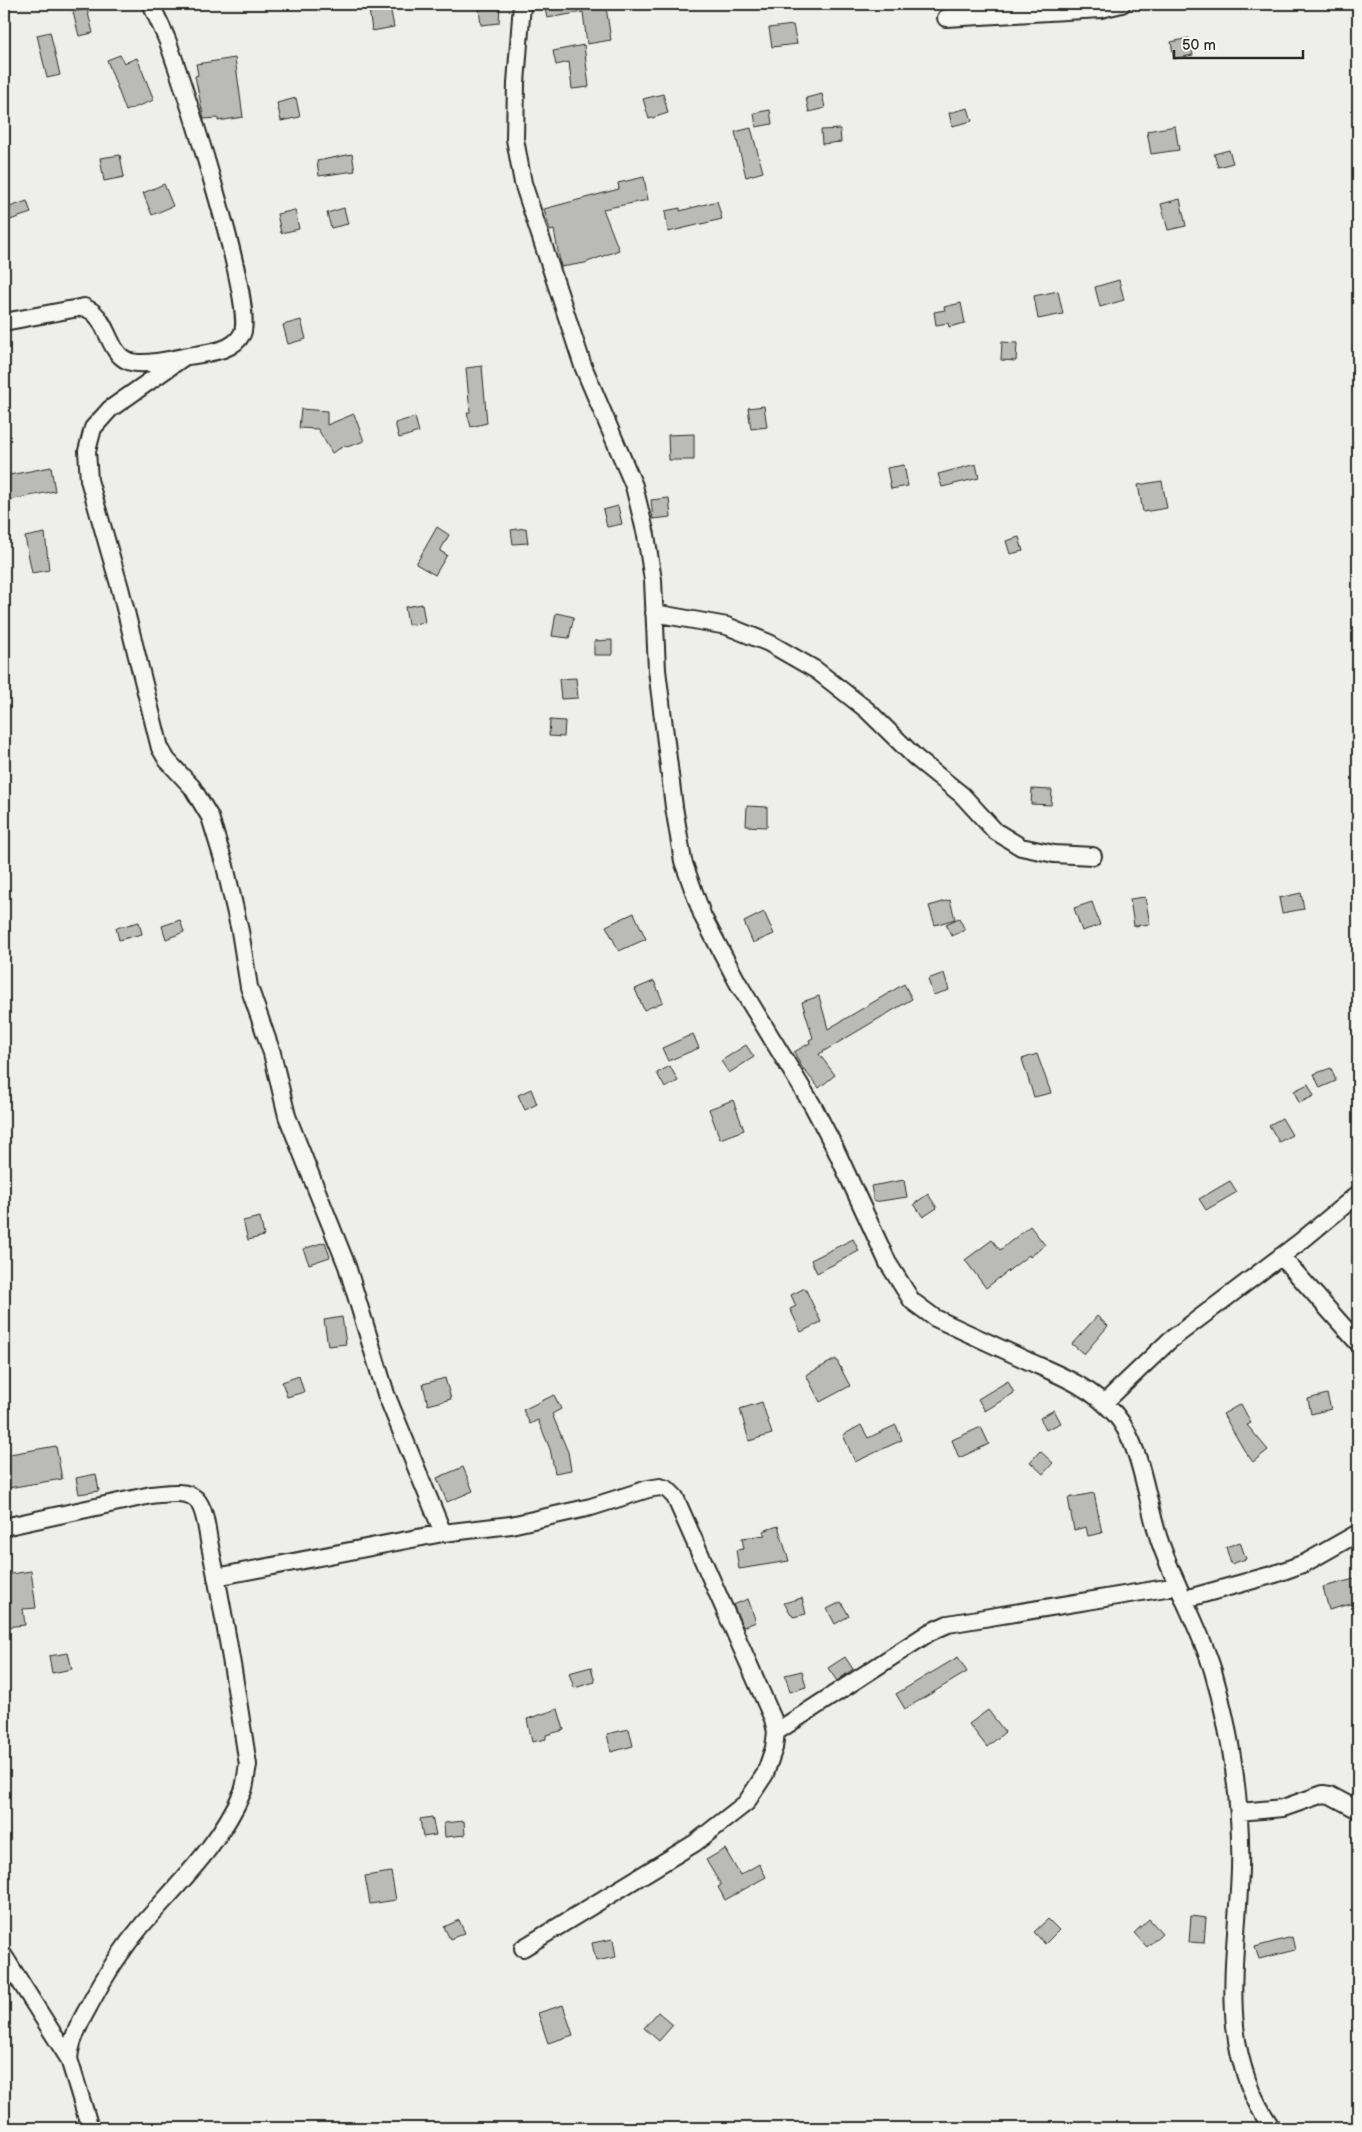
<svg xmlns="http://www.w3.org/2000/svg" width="1362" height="2132" font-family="'Balsamiq Sans',sans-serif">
	<rect width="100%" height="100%" fill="#eeeeea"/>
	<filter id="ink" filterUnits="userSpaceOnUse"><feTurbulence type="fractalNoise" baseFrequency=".02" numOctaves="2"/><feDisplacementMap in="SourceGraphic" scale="10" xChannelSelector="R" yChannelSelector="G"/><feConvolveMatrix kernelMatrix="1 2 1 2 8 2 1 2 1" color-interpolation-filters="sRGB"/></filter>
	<g filter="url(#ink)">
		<path fill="#babab7" stroke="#2b2b2b" d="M486 4H500L499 23 481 25 479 9 485 8Z
			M544 4H588V9L606 7 611 40 587 44 583 12 547 18Z
			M390 6 394 27 372 31 369 9Z
			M87 9 93 33 79 36 73 12Z
			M793 25 797 44 772 47 769 28Z
			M50 32 60 75 47 78 37 35Z
			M1189 38 1193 55 1174 59 1171 42Z
			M584 45 589 87 572 89 569 62 556 65 553 51Z
			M120 55 124 63 137 58 154 100 126 111 107 60Z
			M235 58 243 117 218 121V118L204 119 195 76 198 75 196 64Z
			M663 94 668 113 649 119 643 99Z
			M822 94 825 108 809 112 806 98Z
			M296 98 300 117 281 121 277 103Z
			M968 108 972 121 952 126 949 113Z
			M770 110 772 124 756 127 754 113Z
			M1175 126 1179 150 1151 154 1147 131Z
			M751 128 763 172 746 177 735 132Z
			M840 129 841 142 822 144 821 130Z
			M1229 150 1233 163 1218 167 1214 154Z
			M352 154 355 171 319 176 317 161Z
			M120 155 124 177 104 181 100 158Z
			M644 177 648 200 603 209 619 250 585 263 561 267 554 230 550 231 544 209 619 189 618 183Z
			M164 184 173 206 152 215 143 193Z
			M1180 199 1186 226 1168 230 1161 204Z
			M27 201 31 213 4 222V209Z
			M717 201 722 219 668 232 665 211 680 208V211Z
			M344 208 348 224 331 228 327 213Z
			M295 210 299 229 281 233 277 214Z
			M1119 280 1124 300 1100 307 1095 287Z
			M1058 291 1063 314 1038 319 1034 296Z
			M961 303 965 323 949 327 948 323 936 325 934 312 945 310 944 307Z
			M301 320 306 339 288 344 283 325Z
			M1002 342 1017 343 1016 361 1001 360Z
			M482 366 487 423 471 427 467 413 470 412 466 368Z
			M764 406 767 427 751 429 748 408Z
			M301 409 327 411V425L354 414 364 441 347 447 346 445 332 453 318 429 299 428Z
			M415 417 419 432 399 438 395 423Z
			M694 434V460H669L668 435Z
			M976 464 979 478 942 487 938 474Z
			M904 465 908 486 891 489 887 468Z
			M51 467 55 491 4 501V476Z
			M1162 481 1167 508 1143 512 1138 485Z
			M669 498 671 517 653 519 651 500Z
			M618 506 622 524 607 527 603 510Z
			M437 527 449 535 440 551 447 555 435 575 416 564Z
			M526 528 528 543 513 544 511 530Z
			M45 533 49 570 32 573 25 537Z
			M1019 537 1023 551 1010 554 1006 541Z
			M422 604 425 622 408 625 405 607Z
			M556 613 574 617 569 638 552 636Z
			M612 640V655H594V641Z
			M576 678 578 698 561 699 559 679Z
			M550 720 565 721 564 737 549 736Z
			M1032 789 1052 790 1051 805 1031 804Z
			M747 806 767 807V827L746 826Z
			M1301 893 1304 909 1282 913 1279 898Z
			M1145 897 1150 924 1134 926 1130 899Z
			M950 900 955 919 935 925 929 906Z
			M1092 902 1100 925 1082 931 1074 908Z
			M764 912 774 934 753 943 744 922Z
			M634 913 646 939 619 951 606 926Z
			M959 918 965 930 952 936 946 924Z
			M180 920 184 932 166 939 162 926Z
			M139 922 142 934 119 940 116 928Z
			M944 973 949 990 933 995 928 979Z
			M654 981 663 1002 644 1010 635 989Z
			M904 984 912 999 819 1054 835 1075 819 1088 801 1066 794 1052 810 1043 809 1040 813 1038 802 1002 819 996 828 1029Z
			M693 1034 699 1048 668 1061 662 1048Z
			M746 1045 754 1057 729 1073 721 1061Z
			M1037 1054 1051 1093 1034 1097 1022 1059Z
			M670 1066 678 1081 665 1088 657 1073Z
			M1331 1068 1336 1081 1320 1088 1314 1074Z
			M1308 1084 1314 1096 1299 1103 1294 1091Z
			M531 1089 537 1104 525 1110 518 1095Z
			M733 1100 744 1130 720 1139 709 1109Z
			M1282 1118 1292 1135 1279 1142 1269 1125Z
			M904 1180 907 1197 874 1202 871 1186Z
			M1230 1181 1237 1192 1206 1210 1199 1199Z
			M928 1194 937 1208 923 1217 914 1204Z
			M260 1217 264 1236 248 1240 243 1221Z
			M1030 1226 1045 1245 1030 1257 1029 1255 986 1288 965 1260 992 1240 1000 1250Z
			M853 1239 859 1251 817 1273 811 1260Z
			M325 1242 330 1257 309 1264 303 1249Z
			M805 1288 821 1322 801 1332 790 1309 796 1306 791 1295Z
			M1097 1316 1108 1326 1084 1354 1072 1344Z
			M342 1317 346 1344 328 1346 324 1320Z
			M836 1359 850 1386 820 1402 806 1375Z
			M299 1376 304 1392 287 1397 282 1382Z
			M445 1378 451 1399 428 1405 423 1384Z
			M1008 1381 1014 1393 985 1411 978 1399Z
			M1327 1394 1331 1409 1311 1414 1308 1399Z
			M554 1395 561 1409 552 1414 568 1452 571 1470 555 1473 550 1449 538 1420 530 1424 523 1410Z
			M762 1402 772 1434 749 1441 740 1409Z
			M1241 1404 1251 1423 1247 1425 1268 1450 1253 1462 1244 1450 1223 1414Z
			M1054 1410 1061 1423 1046 1430 1040 1418Z
			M861 1425 868 1438 896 1425 902 1440 855 1462 843 1435Z
			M981 1427 989 1444 959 1458 952 1440Z
			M56 1446 62 1479 8 1488 4 1455Z
			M1040 1451 1053 1463 1043 1474 1030 1462Z
			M463 1467 473 1491 447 1502 437 1478Z
			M96 1474 99 1491 79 1494 76 1478Z
			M1094 1493 1102 1533 1088 1536 1086 1527 1074 1530 1068 1498Z
			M778 1526 789 1561 739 1569 736 1550 744 1549 742 1538 765 1535 763 1531Z
			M1240 1542 1246 1559 1231 1564 1226 1547Z
			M31 1571 36 1608 23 1609 25 1625 4 1627V1575Z
			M1358 1578V1602L1329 1610 1323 1587Z
			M802 1598 806 1614 793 1617 784 1603Z
			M748 1599 756 1622 743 1627 733 1605Z
			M841 1602 849 1616 835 1624 827 1609Z
			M68 1653 72 1669 52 1673 49 1656Z
			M845 1657 853 1669 837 1681 828 1668Z
			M958 1657 967 1672 905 1709 896 1694Z
			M591 1667 595 1682 574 1688 569 1673Z
			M802 1671 806 1687 790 1692 785 1675Z
			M558 1709 564 1730 546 1735V1739L532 1742 527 1719Z
			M988 1710 1005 1732 987 1747 969 1724Z
			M629 1729 633 1746 611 1752 607 1734Z
			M432 1817 436 1835 423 1837 420 1819Z
			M464 1821 465 1835 445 1837 444 1823Z
			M725 1849 740 1875 759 1864 766 1877 725 1900 718 1887 721 1885 706 1860Z
			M391 1872 396 1900 370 1904 365 1876Z
			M1191 1916 1206 1918 1204 1943 1189 1942Z
			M1048 1919 1059 1930 1045 1944 1034 1932Z
			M1149 1919 1162 1933 1147 1947 1134 1933Z
			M459 1920 465 1933 450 1939 444 1927Z
			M1292 1937 1295 1950 1259 1959 1255 1947Z
			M613 1939 616 1957 596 1961 592 1943Z
			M563 2005 573 2035 548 2043 538 2013Z
			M658 2012 673 2025 659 2041 644 2028Z"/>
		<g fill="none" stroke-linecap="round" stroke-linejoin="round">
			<g stroke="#2b2b2b" stroke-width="20">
				<path id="street" d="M522 4 516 83 515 139 523 183 583 366 634 486 646 535 653 580 657 670 674 807 683 861 703 917 738 983 813 1106 835 1148 888 1263 912 1301 935 1318C965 1332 996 1346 1026 1360 1059 1375 1090 1386 1115 1414 1142 1445 1146 1500 1159 1539 1174 1584 1199 1625 1213 1671 1231 1733 1242 1805 1240 1869 1237 1960 1215 2047 1272 2128
					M946 18 1101 9 1122 4
					M4 322 84 307C87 309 91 310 94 313 108 325 110 354 128 361 143 367 173 359 188 356 206 353 233 352 242 334 257 307 182 82 168 42 163 29 156 16 151 4
					M184 357 110 409 93 428 87 451 89 480 120 588 160 748 167 760 192 787 210 817 225 866 240 931 249 987 272 1053 287 1116 347 1266 386 1394 443 1533
					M654 613 727 626 769 643 816 670 867 710 916 758 962 795 995 831 1021 847 1054 854 1093 856
					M1281 1256 1358 1343
					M1104 1403 1169 1341 1300 1242 1358 1194
					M4 1527 151 1495C164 1494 185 1489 196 1499 206 1509 207 1533 210 1546 225 1618 237 1692 248 1765 246 1773 246 1783 243 1791 221 1843 180 1882 143 1924 121 1950 104 1977 89 2006 80 2022 70 2041 69 2059L90 2128
					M216 1577 443 1533 511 1525 591 1507 648 1489 660 1487 667 1489 675 1497 773 1719 776 1732 774 1748 765 1774 746 1803 695 1843 523 1948
					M1185 1599 1275 1574 1305 1563 1358 1533
					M776 1732 930 1632 948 1624 1178 1586
					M1239 1812 1283 1808 1323 1794 1330 1795 1358 1810
					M4 1956 69 2059"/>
			</g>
			<use href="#street" stroke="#f6f6f2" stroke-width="16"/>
		</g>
	</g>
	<rect width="1362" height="2132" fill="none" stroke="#f6f6f2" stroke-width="20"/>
	<rect x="10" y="10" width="1342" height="2112" fill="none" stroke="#2b2b2b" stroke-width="2" filter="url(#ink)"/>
	<path d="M1174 50v8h129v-8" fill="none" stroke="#2b2b2b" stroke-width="2.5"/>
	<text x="1182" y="50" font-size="15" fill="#2b2b2b" stroke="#f6f6f2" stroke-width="4" paint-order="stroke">50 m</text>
</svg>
